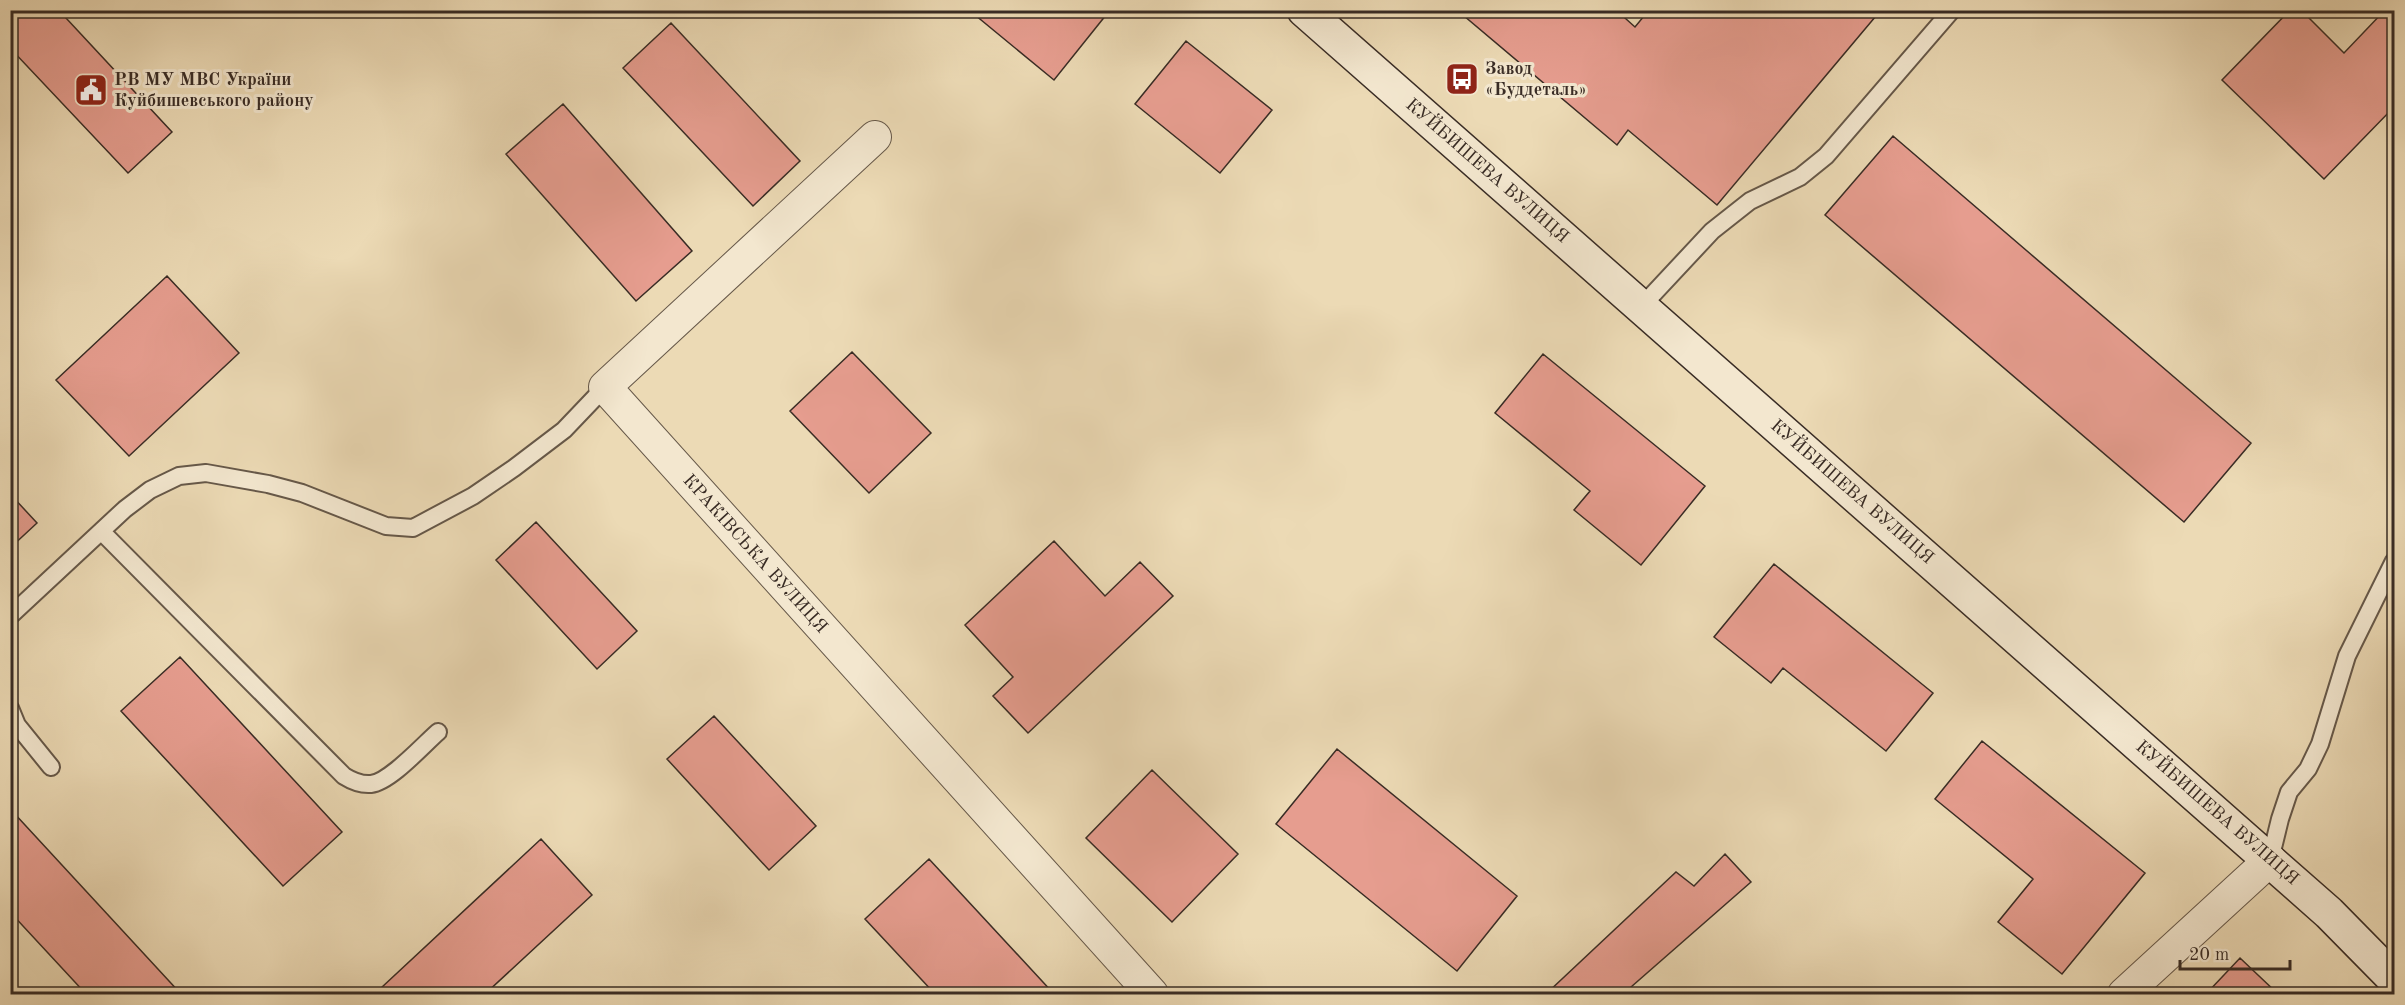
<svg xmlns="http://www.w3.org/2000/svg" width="2405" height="1005" font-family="'Old Standard TT',serif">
	<rect width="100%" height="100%" fill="#ecdab5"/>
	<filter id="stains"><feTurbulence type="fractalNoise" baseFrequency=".00333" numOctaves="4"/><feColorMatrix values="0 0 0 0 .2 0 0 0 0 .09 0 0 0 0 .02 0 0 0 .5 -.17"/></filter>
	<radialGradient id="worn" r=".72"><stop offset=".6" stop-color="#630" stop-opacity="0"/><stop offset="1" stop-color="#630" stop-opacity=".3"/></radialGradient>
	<path fill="#e69d8f" stroke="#392c25" stroke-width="1.5" d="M10 10H74L66 18 172 132 128 173 10 48V35L13 32 10 30Z
		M969 10H1100L1106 15 1054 80Z
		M1457 10H1616L1635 27 1649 10H1881L1717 205 1628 130 1617 145Z
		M2290 10H2301L2344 53 2385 10H2394V107L2324 179 2222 80Z
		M671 23 800 161 753 206 623 68Z
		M1186 41 1272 110 1220 173 1135 104Z
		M563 104 692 251 636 301 506 154Z
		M1893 136 2251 443 2184 522 1825 215Z
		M167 276 239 353 129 456 56 380Z
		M852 352 931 433 869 493 790 411Z
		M1543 354 1705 486 1641 565 1574 510 1590 491 1495 413Z
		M12 496 37 523 10 548V498Z
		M536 522 637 631 597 669 496 560Z
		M1054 541 1105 596 1140 562 1173 596 1028 733 993 696 1013 677 965 625Z
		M1774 564 1933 693 1886 751 1783 668 1771 683 1714 637Z
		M180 657 342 832 283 886 121 711Z
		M714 716 816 826 769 870 667 759Z
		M1982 741 2145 873 2062 974 1998 922 2033 879 1935 799Z
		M1337 749 1517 896 1457 971 1276 824Z
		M1152 770 1238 854 1172 922 1086 838Z
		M13 812 181 994H86L10 912V815Z
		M541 839 592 895 485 994H387L381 988Z
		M1725 854 1751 882 1623 994H1546L1676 872 1694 886Z
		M929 859 1054 994H935L865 919Z
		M2240 958 2278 994H2206Z"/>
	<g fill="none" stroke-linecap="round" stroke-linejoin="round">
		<g stroke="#665849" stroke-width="20">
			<path id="lane" d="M1641 307 1712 231 1750 201 1800 177 1826 156 1952 10
				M102 532 344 776C352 781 360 785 371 784 390 782 423 745 438 732
				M10 616 125 509 150 490 179 476 206 473 268 484 302 493 386 526 413 528 473 496 514 468 564 430 605 387
				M10 708 17 725 51 767
				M2270 860 2280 819 2289 792 2308 769 2320 744 2347 656 2394 561"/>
		</g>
		<g stroke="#665849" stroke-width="34">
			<path id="street" d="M875 137 605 387 1152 994
				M2124 994 2270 860"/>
		</g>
		<g stroke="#392c25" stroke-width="36">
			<path id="secondary" d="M1304 10 2329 913 2394 979"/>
		</g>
		<use href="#lane" stroke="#f3e7cf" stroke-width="16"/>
		<use href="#street" stroke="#f3e7cf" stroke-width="32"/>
		<use href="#secondary" stroke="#f3e7cf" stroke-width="33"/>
	</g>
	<defs>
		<g id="bus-square" transform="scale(1.725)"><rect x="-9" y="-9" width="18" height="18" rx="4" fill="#8f2418" stroke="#f3e7cf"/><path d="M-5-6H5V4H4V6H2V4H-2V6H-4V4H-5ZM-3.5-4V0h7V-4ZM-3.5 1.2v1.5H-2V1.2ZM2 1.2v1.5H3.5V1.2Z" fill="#fff"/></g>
		<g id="civic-square" transform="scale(1.725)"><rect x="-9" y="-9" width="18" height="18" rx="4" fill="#8f2418" stroke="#f3e7cf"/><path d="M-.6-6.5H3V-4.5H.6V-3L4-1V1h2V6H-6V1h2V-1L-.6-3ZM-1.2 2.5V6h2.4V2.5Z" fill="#fff"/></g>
	</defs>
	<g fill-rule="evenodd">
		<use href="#bus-square" x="1462" y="79"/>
		<use href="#civic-square" x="91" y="90"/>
	</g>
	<g text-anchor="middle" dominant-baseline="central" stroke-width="6" stroke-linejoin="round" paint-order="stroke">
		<g font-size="18" font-weight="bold" fill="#392c25" stroke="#f3e7cf" text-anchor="start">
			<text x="1485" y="69">Завод<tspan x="1485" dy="21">«Буддеталь»</tspan></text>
			<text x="114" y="80">РВ МУ МВС України<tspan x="114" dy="21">Куйбишевського району</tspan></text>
		</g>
		<g font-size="18" fill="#392c25" stroke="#f3e7cf">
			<text transform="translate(1487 171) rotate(41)">КУЙБИШЕВА ВУЛИЦЯ</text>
			<text transform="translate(1852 492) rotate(41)">КУЙБИШЕВА ВУЛИЦЯ</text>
			<text transform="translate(755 554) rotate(48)">КРАКІВСЬКА ВУЛИЦЯ</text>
			<text transform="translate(2217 813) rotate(41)">КУЙБИШЕВА ВУЛИЦЯ</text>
		</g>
	</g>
	<rect width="2405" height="1005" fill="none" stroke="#ecdab5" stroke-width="36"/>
	<rect x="12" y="12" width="2381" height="981" fill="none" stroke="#392c25" stroke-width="3"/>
	<rect x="18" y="18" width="2369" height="969" fill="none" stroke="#392c25" stroke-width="1.5"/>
	<path d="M2180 960v9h110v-9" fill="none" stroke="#392c25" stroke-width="3"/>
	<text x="2189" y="960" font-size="18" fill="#392c25" stroke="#f3e7cf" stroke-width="4.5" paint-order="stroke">20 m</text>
	<rect width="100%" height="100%" filter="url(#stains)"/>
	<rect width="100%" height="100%" fill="url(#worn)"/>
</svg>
